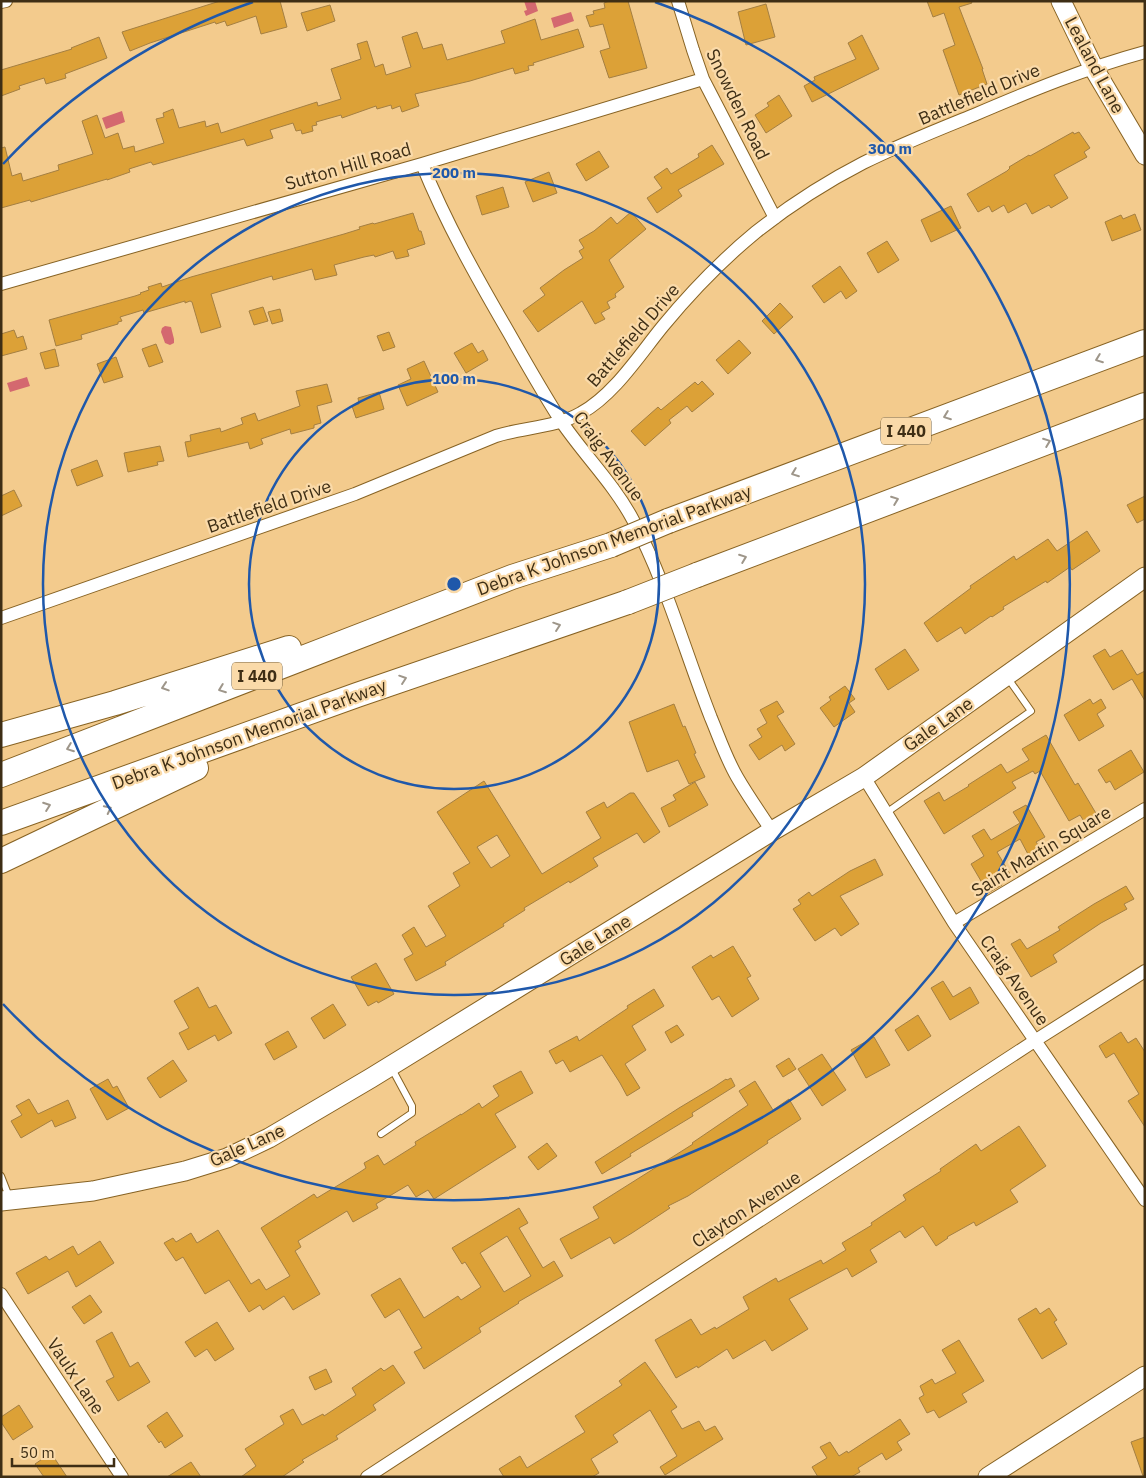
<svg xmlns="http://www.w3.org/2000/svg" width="1146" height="1478" font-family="'IBM Plex Sans',sans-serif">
	<rect width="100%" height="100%" fill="#f3cb8d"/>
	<path fill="#d4686f" d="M524 1H535L538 11 526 16 524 11 527 10Z
		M571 12 574 21 554 28 551 18Z
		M122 111 125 122 106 129 102 118Z
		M165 326 171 327 174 339V343L170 345 165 343 161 332 162 328Z
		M27 377 30 386 10 392 7 383Z"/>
	<path fill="#dca137" stroke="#a47f42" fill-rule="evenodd" d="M220 1H280L287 27 261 34 256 16 227 26 225 21 216 24 215 22 150 43 130 51 122 32Z
		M609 1H628L647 68 609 78 600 51 610 48 603 24 590 27 586 16 594 14 593 11 605 8 604 3Z
		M927 1H971L972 3 959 7 983 69H982L987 84 959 95 943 50 955 45 944 13 933 17Z
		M766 4 775 37 746 45 738 12Z
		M330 5 335 21 307 31 301 13Z
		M535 19 541 40 578 29 584 47 533 63 534 65 528 66 529 70 515 74 513 68 470 81 415 94 419 106 402 112 400 106 392 109 391 105 377 109 376 106 342 118 341 115 316 122 317 125 312 126 313 131 302 134 301 130 296 131 293 123 270 130 273 138 247 146 244 139 153 165 151 162 129 169 130 172 107 180V179L31 202 30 200 1 208V148L5 147 12 176 21 173 23 181 59 170 58 165 93 154 82 121 97 115 105 138 118 133 123 149 134 146 135 152 164 143 156 119 164 117 163 113 173 109 179 128 205 121 206 127 218 123 221 133 317 102 318 106 341 99 331 69 361 59 357 44 367 41 375 67 383 64 386 75 411 67 402 37 417 32 423 49 442 44 447 60 505 43 501 31Z
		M862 35 879 69 812 102 804 86 815 80 814 77 856 59 848 43Z
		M99 37 107 58 65 74 66 78 46 84 44 78 19 86 20 89 1 96V70L72 49 71 48Z
		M779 95 792 116 766 133 755 115 769 106 767 103Z
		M1073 132 1074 134 1079 132 1090 148 1084 152 1087 157 1054 175 1068 198 1051 208 1049 205 1032 214 1026 203 1008 213 1004 205 992 212 989 206 978 212 967 194 1007 171 1010 168 1009 167 1029 155 1030 156Z
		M712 145 724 164 678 190 682 196 657 213 647 198 662 188 654 177 667 168 671 174 699 157 698 154Z
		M599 151 609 167 586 181 576 164Z
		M549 172 557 193 533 202 525 182Z
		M503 187 509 207 482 215 476 196Z
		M951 206 961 228 931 242 921 220Z
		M631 212 646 229 609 260 624 287 615 294 616 297 607 302 610 308 601 313 605 319 595 324 582 301 538 332 523 311 545 295 540 288 564 270 583 258 579 251 584 248 579 240 594 231 611 217 617 224Z
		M413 213 419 231H421L425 244 407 250 409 256 396 259 393 251 375 257 374 255 364 257 334 265 337 275 315 280 312 269 273 280 272 276 211 294 221 327 201 333 192 302 190 301 185 303V301L144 313 143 310 120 317 122 321 118 322V324L81 335 82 339 56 346 49 320 135 296 141 294 140 293 149 290 148 287 161 283 162 287 191 277 344 234 360 229 359 227 373 223 374 224Z
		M1135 214 1141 230 1112 241 1105 222 1121 215 1123 219Z
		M887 241 899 260 878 273 867 253Z
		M840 266 857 291 846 299 841 291 824 303 812 286Z
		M780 303 793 317 774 334 762 321Z
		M263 307 268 321 254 325 249 311Z
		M280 309 283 321 272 324 268 312Z
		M14 330 17 338 23 336 27 349 1 356V334Z
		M389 332 395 347 383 351 377 336Z
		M739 340 751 353 728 374 716 360Z
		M472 343 478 353 483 350 488 360 466 373 454 353Z
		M156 344 163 362 149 367 142 349Z
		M55 349 59 366 45 369 40 353Z
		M116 357 123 377 104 383 97 364Z
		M424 361 438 392 407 406 398 385 411 379 407 369Z
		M702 381 714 394 692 412 687 406 669 420 671 423 645 446 631 431 658 407 661 410 695 382 698 385Z
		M327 384 332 402 317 406 321 423 314 425V428L291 434 290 429 261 439 263 444 250 449 248 442 188 457 185 442 191 441 190 435 220 428 221 432 243 424 241 418 255 413 258 421 300 406 296 391Z
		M379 392 384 409 356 418 352 406 359 404 358 398Z
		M160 446 164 461 157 462 158 465 128 472 124 453Z
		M97 460 103 476 77 486 71 470Z
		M14 490 22 506 1 516V496Z
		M1145 496V519L1137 523 1127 505Z
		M1087 531 1100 551 1072 570 1070 567 1047 583 1046 581 1003 607 1004 609 992 617 991 616 965 634 961 627 937 642 924 623 971 588 970 586 1014 556 1016 560 1048 539 1057 551Z
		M905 649 919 670 888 690 875 669Z
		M1105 649 1110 657 1122 650 1137 675 1145 671V701L1132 679 1113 690 1093 656Z
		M845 686 855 699 849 703 855 712 834 727 820 708 831 700 829 697Z
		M1090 699 1093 704 1101 699 1106 708 1097 714 1104 726 1079 741 1064 715Z
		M777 701 784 712 777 716 795 744 785 751 782 745 759 760 749 745 762 737 757 729 767 723 760 710Z
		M674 704 683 727 685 726 696 753 694 754 705 777 689 784 678 760 647 772 629 722Z
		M1046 735 1075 785 1078 783 1097 815 1085 823 1080 815 1069 821 1040 771 1035 774 1033 771 1012 782 1016 788 944 834 924 801 939 792 944 801 969 786 968 785 1001 764 1007 773 1029 760 1022 749Z
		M1131 750 1144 772 1115 790 1110 781 1106 783 1098 770Z
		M484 781 542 874 601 838 586 812 604 802 607 808 630 793H634L660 832 644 843 637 833 593 858 598 866 570 883 569 881 524 908 525 910 503 924 504 926 445 962 446 965 416 981 404 959 413 954 402 935 414 927 426 947 446 936 428 906 460 886 453 873 470 863 437 812ZM497 835 510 856 491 868 477 847Z
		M695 782 708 805 669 827 661 808 676 800 673 795Z
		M1026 805 1045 837 1036 842 1042 851 1030 858 1020 839 997 852 1010 874 999 881 1002 885 988 893 971 864 984 856 972 836 984 829 991 840 1020 823 1013 812Z
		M875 859 883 875 840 896 859 924 841 936 835 928 815 941 793 909 801 904 798 900 809 892 812 896 850 871Z
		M1126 886 1134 899 1124 904 1127 909 1101 923 1053 955 1057 962 1031 977 1011 944 1020 939 1027 949 1060 930 1058 927 1094 904Z
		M733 946 751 976 747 978 759 999 732 1017 719 996 712 1000 692 967 711 955 713 958Z
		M376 963 394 994 378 1003 377 1001 368 1006 351 977Z
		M943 981 953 997 970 987 979 1003 950 1020 931 988Z
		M198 987 209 1008 216 1005 232 1033 218 1041 215 1035 188 1050 179 1033 189 1028 174 1001Z
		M654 989 664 1006 632 1026 646 1050 625 1064 640 1088 627 1096 620 1083 602 1055 570 1072 563 1060 556 1064 549 1051 577 1036 579 1041 628 1008 627 1006Z
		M333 1004 346 1025 324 1039 311 1018Z
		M918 1015 931 1036 908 1051 895 1030Z
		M677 1025 684 1035 671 1043 665 1032Z
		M288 1031 297 1047 274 1060 265 1044Z
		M1121 1032 1128 1043 1136 1038 1145 1052V1127L1128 1101 1139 1094 1114 1053 1106 1058 1099 1046Z
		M874 1037 890 1065 866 1078 851 1050Z
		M822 1054 846 1090 822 1106 798 1069Z
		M789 1058 796 1069 783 1077 776 1066Z
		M173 1060 187 1081 160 1098 147 1078Z
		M521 1071 533 1093 495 1114 516 1147 434 1199 428 1190 416 1197 408 1185 376 1204 378 1208 353 1222 347 1211 298 1241 301 1247 295 1251 320 1294 293 1310 284 1296 263 1310 260 1305 249 1312 229 1280 205 1294 183 1257 176 1261 164 1243 173 1238 176 1242 191 1233 197 1243 218 1230 251 1284 259 1279 266 1290 290 1276 261 1228 314 1194 317 1198 360 1172 366 1168 364 1163 378 1155 384 1165 416 1145 415 1142 461 1114V1115L479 1103 482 1108 499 1096 493 1086Z
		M731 1078 735 1086 692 1113 693 1116 630 1154 631 1156 602 1174 595 1162 679 1108 714 1087 726 1079 727 1080Z
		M108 1079 113 1088 117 1086 129 1108 107 1120 90 1089Z
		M755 1081 773 1110 789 1099 801 1119 767 1141 768 1143 688 1196 668 1206 670 1208 632 1233 614 1244 610 1237 571 1259 560 1239 599 1218 593 1207 693 1144 692 1143 748 1105 739 1091Z
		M29 1099 38 1114 68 1100 76 1118 55 1127 52 1120 21 1138 11 1121 22 1115 16 1106Z
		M1019 1126 1046 1166 1010 1190 1018 1202 976 1226 974 1222 947 1237 948 1238 936 1246 923 1226 905 1238 900 1231 870 1250 877 1262 852 1277 847 1268 789 1299 808 1329 772 1351 765 1340 733 1359 727 1349 698 1368 697 1366 676 1378 655 1340 691 1319 701 1335 715 1327 716 1329 749 1309 743 1297 776 1278 778 1282 821 1260 823 1264 846 1250 842 1243 872 1225 871 1223 906 1200 903 1195 941 1171 940 1169 976 1144 981 1151Z
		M547 1143 557 1156 538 1170 528 1157Z
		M519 1208 528 1223 519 1228 543 1268 554 1261 563 1276 518 1302 519 1303 479 1328 481 1332 424 1369 414 1352 422 1348 399 1309 385 1318 371 1295 400 1278 424 1318 458 1296 461 1300 481 1287 465 1262 462 1264 452 1248ZM507 1236 531 1276 504 1292 480 1253Z
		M100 1241 114 1263 76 1287 68 1271 28 1294 16 1273 46 1256 49 1260 73 1246 78 1255Z
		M90 1295 102 1312 84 1324 72 1307Z
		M1036 1308 1040 1314 1049 1308 1057 1320 1054 1322 1067 1344 1042 1359 1018 1319Z
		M217 1322 234 1349 215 1361 207 1349 195 1357 185 1342Z
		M112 1332 130 1367 138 1362 150 1382 118 1401 106 1381 114 1377 96 1341Z
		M959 1340 984 1381 962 1394 967 1402 939 1418 934 1410 927 1413 919 1398 924 1395 920 1386 932 1379 935 1384 956 1373 942 1350Z
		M645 1362 677 1407 671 1411 682 1429 699 1421 705 1431 715 1426 723 1439 665 1475 660 1467 677 1456 650 1410 613 1435 618 1442 591 1459 599 1473 592 1477H504L499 1469 520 1456 527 1468 585 1432 575 1416 622 1385 619 1381Z
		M393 1365 405 1383 373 1405 376 1410 336 1436 338 1439 302 1460 304 1462 282 1477H241L256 1466 245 1449 284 1424 280 1416 293 1409 302 1425 323 1414 324 1416 356 1395 352 1388 381 1368 384 1371Z
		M326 1369 332 1382 315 1390 309 1377Z
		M19 1405 33 1427 13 1440 1 1422V1417Z
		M167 1412 183 1436 165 1448 161 1441 159 1443 147 1426Z
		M900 1419 910 1434 897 1442 902 1450 886 1460 882 1453 858 1468 860 1472 851 1477H818L812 1467 827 1458 820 1447 830 1442 839 1456 847 1451 848 1453Z
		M1145 1437V1476H1143L1131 1442Z
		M51 1453 67 1477H44L35 1464Z
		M191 1462 201 1477H167Z"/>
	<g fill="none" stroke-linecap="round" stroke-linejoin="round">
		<g stroke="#876324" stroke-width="8">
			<path id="lane" d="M886 813 1031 711 1007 677
				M381 1134 412 1113V1106L391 1067
				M1 1176 10 1199"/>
		</g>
		<g stroke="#876324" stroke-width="14">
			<path id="street" d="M678 1 693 50 703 79 775 218
				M1 2 6 1
				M422 164C446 223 477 278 509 333 526 363 543 393 561 421 584 455 614 484 633 520 666 582 685 652 711 718 719 737 726 758 737 777 748 796 760 813 772 831
				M1 284 422 164 703 79
				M1 618 355 494 496 436C524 427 555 428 581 413 614 395 640 354 663 326 691 292 722 260 756 232 789 206 826 182 863 163 899 145 937 130 974 115 1030 91 1086 68 1145 52
				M864 777 954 923 1145 1200
				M954 923 1145 809
				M1 1294 122 1477
				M367 1477 1036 1040 1145 971"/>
		</g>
		<g stroke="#876324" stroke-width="21">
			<path id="secondary" d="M1061 1 1093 67 1145 155
				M1 1201 93 1191 185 1171 227 1158 269 1138 371 1078 772 831 864 777 1145 577
				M988 1477 1145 1376"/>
		</g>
		<g stroke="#876324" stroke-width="26">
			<path id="highway" d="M668 521 1145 342
				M697 575 1145 405
				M1 735 115 703 289 648
				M1 775 512 577 611 545
				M1 823 357 695 628 602
				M1 861 196 768"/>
		</g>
		<use href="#lane" stroke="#fff" stroke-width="6"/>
		<use href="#street" stroke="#fff" stroke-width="12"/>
		<use href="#secondary" stroke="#fff" stroke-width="19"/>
		<use href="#highway" stroke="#fff" stroke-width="24"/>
		<g stroke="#876324" stroke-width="26" stroke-linecap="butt">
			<path id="highway-bridge" d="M611 545 668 521
				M628 602 697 575"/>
		</g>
		<use href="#highway-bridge" stroke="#fff" stroke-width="24"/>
	</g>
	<defs><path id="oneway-chevron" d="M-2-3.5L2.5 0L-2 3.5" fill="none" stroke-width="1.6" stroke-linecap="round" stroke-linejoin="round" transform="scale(1.25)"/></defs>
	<g stroke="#9e968a">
		<use href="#oneway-chevron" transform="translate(1099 359) rotate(159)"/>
		<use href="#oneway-chevron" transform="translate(947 416) rotate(159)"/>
		<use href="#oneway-chevron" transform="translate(1047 442) rotate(-21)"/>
		<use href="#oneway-chevron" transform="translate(795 473) rotate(159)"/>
		<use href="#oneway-chevron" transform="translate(895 500) rotate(-21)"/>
		<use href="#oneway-chevron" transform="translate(743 558) rotate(-21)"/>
		<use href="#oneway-chevron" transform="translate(557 626) rotate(-19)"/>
		<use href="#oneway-chevron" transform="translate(403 679) rotate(-19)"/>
		<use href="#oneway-chevron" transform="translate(165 687) rotate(162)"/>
		<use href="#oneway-chevron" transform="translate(222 689) rotate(159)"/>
		<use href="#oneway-chevron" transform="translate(70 748) rotate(159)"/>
		<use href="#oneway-chevron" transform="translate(47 806) rotate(-20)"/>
		<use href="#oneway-chevron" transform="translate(108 809) rotate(-26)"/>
	</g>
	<g fill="none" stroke="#1f58aa" stroke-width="2.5">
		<circle cx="454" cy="584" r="205"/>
		<circle cx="454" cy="584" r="411"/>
		<path d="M3 164A616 616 0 0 1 253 2M655 2A616 616 0 1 1 3 1004"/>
	</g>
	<g text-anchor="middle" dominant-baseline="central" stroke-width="4.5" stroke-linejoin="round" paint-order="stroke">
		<g fill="#fadaa9" stroke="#766241" stroke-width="1">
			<rect x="881" y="417.5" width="50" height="27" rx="4"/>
			<rect x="232" y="662.5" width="50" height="27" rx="4"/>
		</g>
		<g font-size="16" font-weight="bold" fill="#3e2e15">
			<text x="906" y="431">I 440</text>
			<text x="257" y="676">I 440</text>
		</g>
		<g font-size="18" fill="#3e2e15" stroke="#fadaa9">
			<text transform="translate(1095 65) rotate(62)">Lealand Lane</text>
			<text transform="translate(979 94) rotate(-23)">Battlefield Drive</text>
			<text transform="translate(738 104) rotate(64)">Snowden Road</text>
			<text transform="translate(348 166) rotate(-16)">Sutton Hill Road</text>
			<text transform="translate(633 335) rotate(-49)">Battlefield Drive</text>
			<text transform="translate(609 456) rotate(54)">Craig Avenue</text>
			<text transform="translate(269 506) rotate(-19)">Battlefield Drive</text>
			<text transform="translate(614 540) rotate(-20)">Debra K Johnson Memorial Parkway</text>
			<text transform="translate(938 724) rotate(-35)">Gale Lane</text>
			<text transform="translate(249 734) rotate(-20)">Debra K Johnson Memorial Parkway</text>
			<text transform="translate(1041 851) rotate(-31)">Saint Martin Square</text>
			<text transform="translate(595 940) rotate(-32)">Gale Lane</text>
			<text transform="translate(1015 980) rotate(55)">Craig Avenue</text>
			<text transform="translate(247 1145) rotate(-24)">Gale Lane</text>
			<text transform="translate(746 1209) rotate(-33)">Clayton Avenue</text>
			<text transform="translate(76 1376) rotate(56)">Vaulx Lane</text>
		</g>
	</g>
	<circle cx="454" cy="584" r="8" fill="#1f58aa" stroke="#fadaa9" stroke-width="2.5"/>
	<g font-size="15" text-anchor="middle" font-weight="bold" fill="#1f58aa" stroke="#fadaa9" stroke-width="4.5" stroke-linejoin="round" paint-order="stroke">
		<text x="890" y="154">300 m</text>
		<text x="454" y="178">200 m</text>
		<text x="454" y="384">100 m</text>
	</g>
	<rect width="1146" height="1478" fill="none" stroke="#3e2e15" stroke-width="5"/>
	<path d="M12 1458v8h102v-8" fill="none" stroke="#3e2e15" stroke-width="2.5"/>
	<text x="20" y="1458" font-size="15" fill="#3e2e15" stroke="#fadaa9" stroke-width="4" paint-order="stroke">50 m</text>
</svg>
